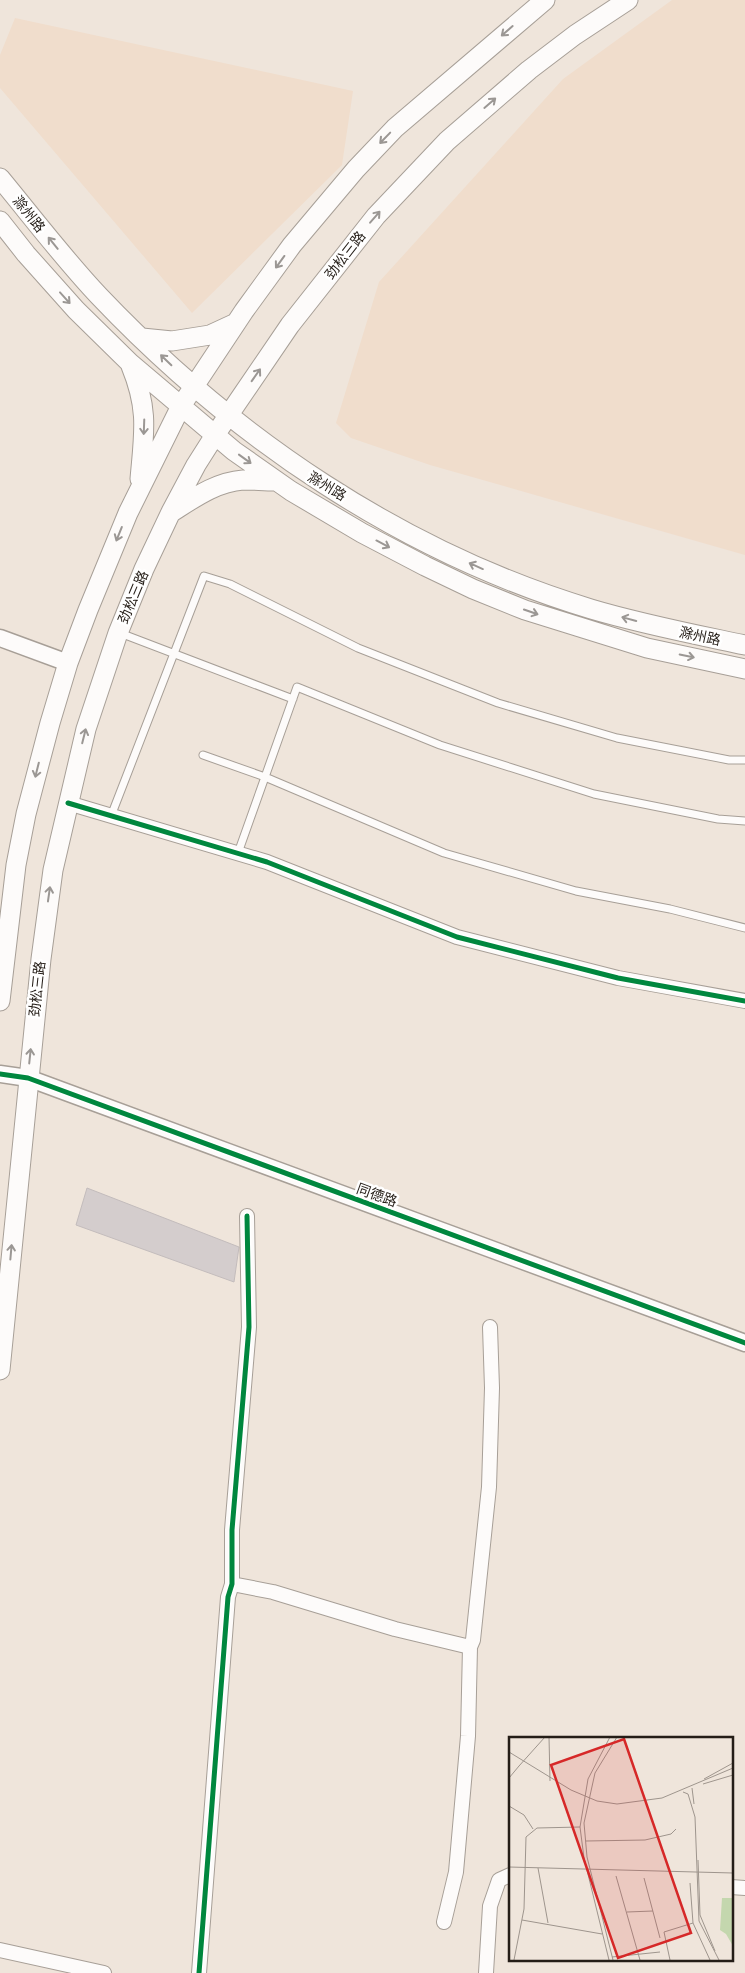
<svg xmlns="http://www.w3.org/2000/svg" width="745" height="1973" font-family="'Archivo Narrow','Noto Sans SC',sans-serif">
	<rect width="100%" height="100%" fill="#efe5db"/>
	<path fill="#f0ddcc" d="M672 0H745V555L430 465 351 438 336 423 379 282 563 79Z
		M15 18 353 91 342 165 192 313 0 88V55Z"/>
	<path fill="#d4cdcd" stroke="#c3bcbc" d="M87 1188 239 1247 234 1282 76 1225Z"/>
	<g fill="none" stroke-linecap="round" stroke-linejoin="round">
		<g stroke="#a79f97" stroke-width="9">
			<path id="service" d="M120 633 293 699
				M203 755 265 777 444 853 576 891 670 909 745 928
				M111 816 204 576 230 584 358 648 498 703 617 738 729 760H745
				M238 853 297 687 440 745 594 794 718 819 745 821"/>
		</g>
		<g stroke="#a79f97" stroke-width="16">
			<path id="minor" d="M68 803 267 862 457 937 618 978 745 1001
				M232 1584 273 1592 395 1629 470 1647
				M731 1887 745 1888
				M444 1922 456 1872 468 1736 470 1647 473 1640 489 1487 492 1388 490 1327
				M0 1950 104 1973
				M199 1973 228 1597 232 1584V1530L249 1327 247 1216
				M486 1973 490 1906 499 1880 510 1875"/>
		</g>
		<g stroke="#a79f97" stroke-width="19">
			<path id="tertiary" d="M0 638 68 663
				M0 1074 28 1078 745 1343"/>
		</g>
		<g stroke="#a79f97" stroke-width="21">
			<path id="secondary" d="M0 178C33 218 64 259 99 296 234 438 402 552 591 609 641 624 693 634 745 645
				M0 221 26 254 76 310 130 363 234 451 291 491 362 533 425 566 473 589 525 610 647 648 745 669
				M142 338 172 341 210 335 236 323
				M131 366C149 410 144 433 140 479
				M172 512C194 498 216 482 243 480 254 480 264 481 275 481
				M0 1001 16 865 26 814 50 723 68 663 88 610 128 513 181 406 244 311 292 245 356 169 395 128 545 0
				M0 1370 41 959 53 870 86 729 118 633 144 569 171 512 196 465 215 435 290 325 376 216 447 141 529 70 575 35 628 0"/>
		</g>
		<use href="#service" stroke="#fdfbfa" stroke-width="7"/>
		<use href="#minor" stroke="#fdfbfa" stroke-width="14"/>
		<use href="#tertiary" stroke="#fdfbfa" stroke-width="16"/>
		<use href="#secondary" stroke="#fdfbfa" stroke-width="19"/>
		<g stroke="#fff" stroke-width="8">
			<path id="cycleway" d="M68 803 267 862 457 937 618 978 745 1001
				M0 1074 28 1078 745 1343
				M199 1973 228 1597 232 1584V1530L249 1327 247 1216"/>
		</g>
		<use href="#cycleway" stroke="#00873e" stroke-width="5"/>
	</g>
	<defs><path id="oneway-shaft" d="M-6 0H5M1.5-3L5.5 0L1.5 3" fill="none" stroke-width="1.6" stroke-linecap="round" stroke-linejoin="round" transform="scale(1.25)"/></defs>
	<g stroke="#9b9794">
		<use href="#oneway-shaft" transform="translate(507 31) rotate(139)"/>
		<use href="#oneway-shaft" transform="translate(490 103) rotate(-41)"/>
		<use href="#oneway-shaft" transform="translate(385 138) rotate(134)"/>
		<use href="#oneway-shaft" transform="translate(375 217) rotate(-49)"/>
		<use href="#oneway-shaft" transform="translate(53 243) rotate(-129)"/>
		<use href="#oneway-shaft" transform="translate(280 262) rotate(126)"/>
		<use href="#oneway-shaft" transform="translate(65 298) rotate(48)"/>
		<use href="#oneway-shaft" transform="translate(166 360) rotate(-136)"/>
		<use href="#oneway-shaft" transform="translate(256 375) rotate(-55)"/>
		<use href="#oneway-shaft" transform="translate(144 427) rotate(92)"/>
		<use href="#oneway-shaft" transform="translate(245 459) rotate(36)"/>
		<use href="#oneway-shaft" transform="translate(119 534) rotate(112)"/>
		<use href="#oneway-shaft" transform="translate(383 544) rotate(28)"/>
		<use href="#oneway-shaft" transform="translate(476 566) rotate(-156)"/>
		<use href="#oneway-shaft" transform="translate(531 612) rotate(19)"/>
		<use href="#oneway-shaft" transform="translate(629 619) rotate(-165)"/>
		<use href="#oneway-shaft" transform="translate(687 656) rotate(12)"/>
		<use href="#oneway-shaft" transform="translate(84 736) rotate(-76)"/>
		<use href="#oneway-shaft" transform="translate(37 770) rotate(104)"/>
		<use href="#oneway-shaft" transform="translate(49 894) rotate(-82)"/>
		<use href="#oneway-shaft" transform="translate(30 1056) rotate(-84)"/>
		<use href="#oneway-shaft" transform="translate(11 1252) rotate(-85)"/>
	</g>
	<g text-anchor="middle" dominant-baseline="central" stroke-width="5" stroke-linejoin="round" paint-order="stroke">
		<g font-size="14" fill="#241d17" stroke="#fff">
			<text transform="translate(29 214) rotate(51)">滁州路</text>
			<text transform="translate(345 255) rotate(-52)">劲松三路</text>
			<text transform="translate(327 486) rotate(31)">滁州路</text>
			<text transform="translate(133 597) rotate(-67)">劲松三路</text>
			<text transform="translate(700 636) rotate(12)">滁州路</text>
			<text transform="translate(37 989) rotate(-84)">劲松三路</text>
			<text transform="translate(377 1195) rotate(20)">同德路</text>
		</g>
	</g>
	<g transform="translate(509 1737)">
		<rect width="224" height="224" fill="#efe5db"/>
		<path d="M213 161H224V209L217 197 211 193Z" fill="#c4d7ae"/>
		<path fill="none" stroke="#9e958d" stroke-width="1" d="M40 0 41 44M0 15 62 53 88 64 108 67 153 61 224 31M10 29 36 0M0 41 10 29M195 42 224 26M194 47 224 38M183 51 185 67M174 55 179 57 186 80 190 184 210 223M0 69 15 78 24 92M77 104 136 103 162 97 167 92M189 123 191 178 206 214M0 130 224 136M29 131 39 186M107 139 131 223M135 141 151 201M181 146 184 186 201 223M118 175 144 174M13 183 93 197M103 220 151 215M5 223 15 172 17 100 28 91 71 90M100 223 75 121 71 90 79 42 101 0M104 223 78 120 75 86 86 36 108 0M161 223 155 195 184 186"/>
		<path fill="#d62828" fill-opacity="0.15" stroke="#d62828" stroke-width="2.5" d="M115 2 182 196 109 221 42 28Z"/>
		<rect width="224" height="224" fill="none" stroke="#241d17" stroke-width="2.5"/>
	</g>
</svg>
